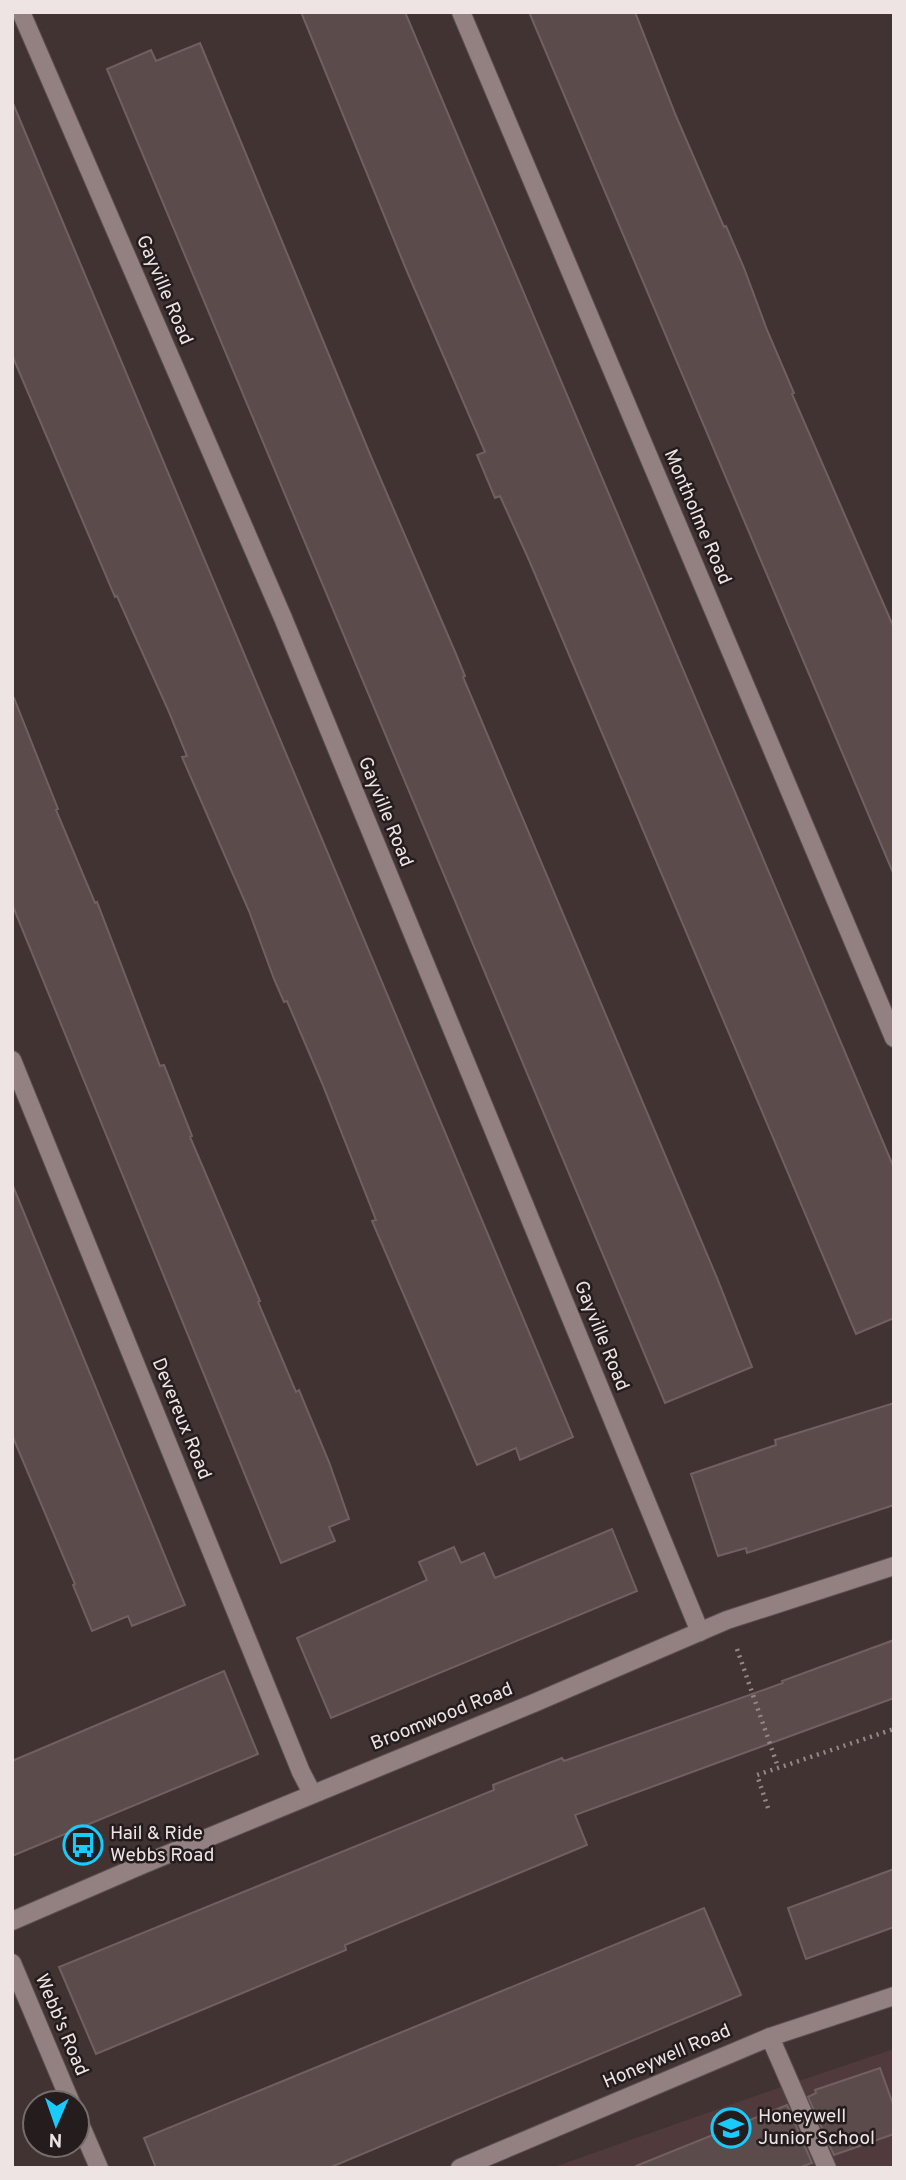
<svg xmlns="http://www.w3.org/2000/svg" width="906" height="2180" font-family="Overpass,sans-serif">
	<rect width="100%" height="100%" fill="#423333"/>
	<path fill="#503a3b" d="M894 2049V2168H551L781 2087Z"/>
	<path fill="#5b4b4b" stroke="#716061" stroke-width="2" d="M301 12H405L894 1168V1318L856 1334 529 560 500 496 495 498 477 455 485 452 406 269Z
		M529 12H635L676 116 724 227 726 226 744 268 767 330 794 393 792 394 894 628V875Z
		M200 43 372 459 456 654 465 676 463 677 717 1278 752 1367 665 1403 107 69 151 50 156 61Z
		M12 101 573 1437 520 1460 516 1448 477 1465 372 1221 376 1220 322 1083 287 1001 284 1002 274 979 249 911 182 757 187 756 169 712 117 596 115 597 12 355Z
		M12 698H14L58 809 56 810 95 903 97 902 160 1066 164 1065 192 1136 190 1137 260 1301 258 1302 296 1392 299 1390 329 1462 349 1519 329 1527 335 1541 281 1563 12 904Z
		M13 1186 185 1605 132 1626 128 1616 92 1631 73 1585 75 1584 12 1435Z
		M894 1403V1505L747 1553 746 1548 718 1556 691 1474 776 1445 775 1440Z
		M612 1529 637 1591 331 1718 297 1638 427 1580 419 1562 454 1547 461 1563 484 1553 495 1578Z
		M894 1640V1698L575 1815 587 1845 345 1945 346 1950 96 2054 59 1967 494 1790 493 1785 562 1758 564 1761 783 1683 782 1681Z
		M224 1671 258 1754 12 1856V1761Z
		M894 1869V1927L806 1959 788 1908Z
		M704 1908 741 1995 329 2168H156L144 2138Z
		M880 2068 894 2107V2134L834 2155 808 2097 816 2093 815 2090Z
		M787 2105 812 2163 798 2168H636V2166Z"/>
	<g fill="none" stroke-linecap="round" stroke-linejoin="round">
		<g stroke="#5b4f4f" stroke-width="20">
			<path id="service" d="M770 2037 827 2168"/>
		</g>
		<g stroke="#5b4f4f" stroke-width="20">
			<path id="minor" d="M21 12 283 618 700 1632
				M461 12 894 1038
				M12 1060 301 1772 312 1793
				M12 1963 71 2103
				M77 2117 99 2168
				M460 2168 770 2037 894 1996"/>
		</g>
		<g stroke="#5b4f4f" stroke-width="20">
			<path id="tertiary" d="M12 1921 144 1864 534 1703 727 1620 894 1566"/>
		</g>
		<path stroke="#948787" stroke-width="4.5" stroke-dasharray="2 5" stroke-linecap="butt" d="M737 1649 778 1767
			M768 1808 757 1775 894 1729"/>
		<use href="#service" stroke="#938182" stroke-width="18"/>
		<use href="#minor" stroke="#938182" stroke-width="18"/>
		<use href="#tertiary" stroke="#938182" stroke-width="18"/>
	</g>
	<defs>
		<g id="bus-ring" transform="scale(2.0125)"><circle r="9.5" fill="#241c1d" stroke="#19cafc" stroke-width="1.5"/><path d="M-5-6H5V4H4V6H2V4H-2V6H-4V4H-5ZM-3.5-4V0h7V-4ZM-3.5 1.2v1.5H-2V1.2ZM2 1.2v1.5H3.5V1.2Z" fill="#19cafc"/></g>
		<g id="school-ring" transform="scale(2.0125)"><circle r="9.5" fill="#241c1d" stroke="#19cafc" stroke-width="1.5"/><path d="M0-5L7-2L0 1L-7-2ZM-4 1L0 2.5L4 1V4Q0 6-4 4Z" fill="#19cafc"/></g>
	</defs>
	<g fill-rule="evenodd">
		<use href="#bus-ring" x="83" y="1845"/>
		<use href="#school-ring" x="731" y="2128"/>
	</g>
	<g text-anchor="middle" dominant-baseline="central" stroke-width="5" stroke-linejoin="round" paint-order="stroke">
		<g font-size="19" fill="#eee4e4" stroke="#241c1d">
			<text transform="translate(164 290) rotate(67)">Gayville Road</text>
			<text transform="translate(697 517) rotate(67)">Montholme Road</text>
			<text transform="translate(385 812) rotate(68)">Gayville Road</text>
			<text transform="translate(601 1336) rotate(68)">Gayville Road</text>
			<text transform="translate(181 1419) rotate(68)">Devereux Road</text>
			<text transform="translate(442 1717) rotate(-22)">Broomwood Road</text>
			<text transform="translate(61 2025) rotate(67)">Webb's Road</text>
			<text transform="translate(667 2057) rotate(-23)">Honeywell Road</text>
		</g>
		<g font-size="19" fill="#eee4e4" stroke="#241c1d" text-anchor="start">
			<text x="110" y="1834">Hail &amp; Ride<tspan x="110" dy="22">Webbs Road</tspan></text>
			<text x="758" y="2117">Honeywell<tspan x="758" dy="22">Junior School</tspan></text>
		</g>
	</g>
	<rect width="906" height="2180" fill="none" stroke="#eee4e4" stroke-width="28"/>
	<g transform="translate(56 2124) rotate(182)"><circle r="33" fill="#241c1d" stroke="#756c6d" stroke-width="2"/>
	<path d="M0-5L12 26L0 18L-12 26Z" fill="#19cafc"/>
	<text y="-10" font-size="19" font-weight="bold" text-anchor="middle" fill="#eee4e4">N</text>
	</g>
</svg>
